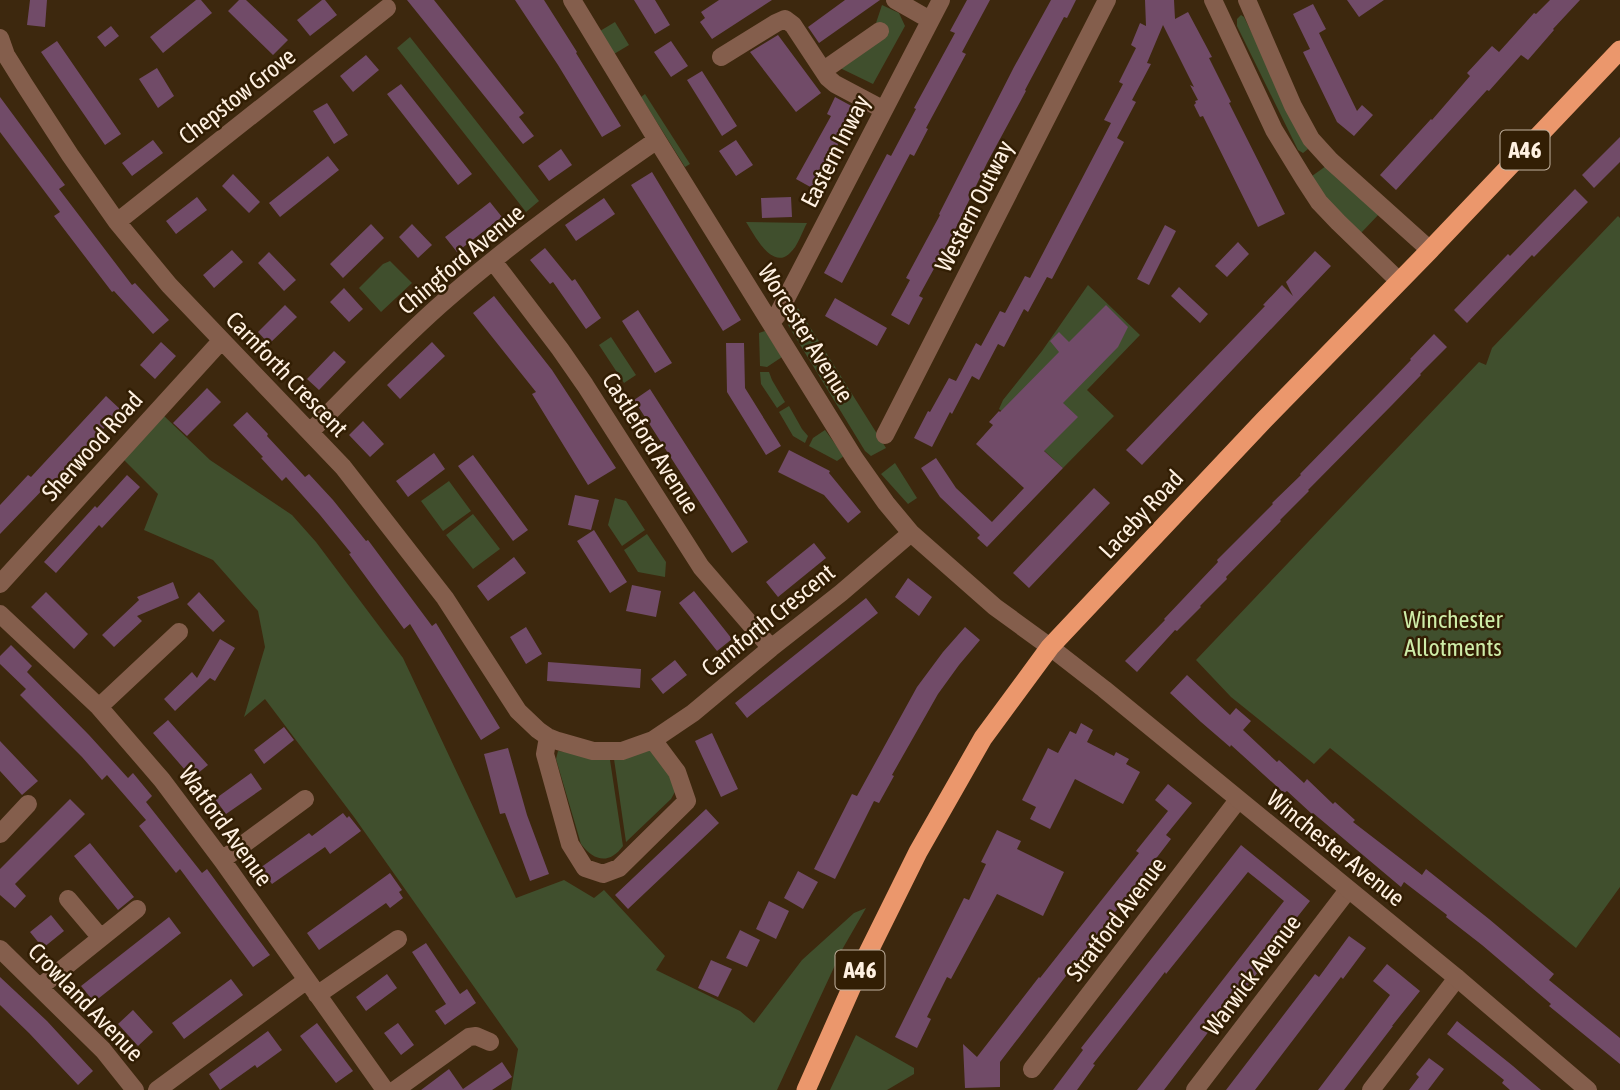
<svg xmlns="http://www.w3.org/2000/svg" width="1620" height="1090" font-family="'Asap Condensed',sans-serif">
	<rect width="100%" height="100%" fill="#3d280e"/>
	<path fill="#404f2d" d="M882 5 899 13 905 26 873 84 840 68 886 37 880 23 875 26Z
		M1241 15 1244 17 1307 145 1308 149 1303 153 1298 150 1237 26V19Z
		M615 22 629 45 614 54 600 31Z
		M410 37 539 201 526 212 397 48Z
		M645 94 690 164 685 167 641 97Z
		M1326 166 1380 213 1361 233 1324 196 1312 176Z
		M1618 216 1620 218V887L1576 948 1330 748 1314 764 1231 697 1196 660 1479 362 1486 365 1492 348Z
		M746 222 807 223C802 232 798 246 790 253 772 271 754 234 746 222Z
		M390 261 412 283 381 312 359 288 383 264Z
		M1088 285 1140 335 1087 390 1114 416 1063 468 999 409 1003 400 1042 351Z
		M798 308 886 448 871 456 865 451 788 325Z
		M765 331 782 357 767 367 760 366 759 333Z
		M611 337 636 375 624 383 599 345Z
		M760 372H769L772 380 785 402 777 408 761 384Z
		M789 406 802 429 808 436 805 443 793 436 779 412Z
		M162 414 210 460 292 515 316 542 403 658 516 898 564 880 594 898 604 890 665 956 656 970 740 1011 754 1023 802 960 854 913 866 908 843 948 777 1090H511L518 1049 354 817 265 699 244 717 265 647 258 611 213 560 144 530 158 494 122 458Z
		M825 430 844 456 837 461 809 446 813 438Z
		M895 463 917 498 908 504 881 474Z
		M449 481 471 511 443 531 421 501Z
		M615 498 626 501 645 530 622 546 608 525Z
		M473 514 500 549 473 569 446 535Z
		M647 534 666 562 665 577 638 572 624 550Z
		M652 750 667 766 676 790 671 799 626 842 614 759Z
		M558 751 606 756 610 760 623 846C609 865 594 861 581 844L556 759Z
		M856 1035 914 1068V1074L887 1090H830Z"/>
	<path fill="#714b68" d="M30 0H47L45 27 27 25Z
		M196 0H201L212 13 163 53 150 37Z
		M239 0H246L288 40 273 55 228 11Z
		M322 0H325L337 15 310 36 297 20Z
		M407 0H434L524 113 519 117 534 136 523 144Z
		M515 0H544L577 52 576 53 621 126 602 137 558 65Z
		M634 0H655L670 25 655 34Z
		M719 0H772L712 39 700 22 705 18 701 12Z
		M845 0H880L819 43 808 27Z
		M967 0H990L962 52 966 54 926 128 928 129 914 156 910 154 842 283 824 273 887 154 891 156 916 109 914 108 955 33 950 31Z
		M1051 0H1076L1067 18 1064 17 1025 90 1026 91 987 163 953 234 919 296 923 298 909 325 891 315 910 280 906 278 940 215 939 214 1014 67Z
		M1145 0H1174L1175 19 1188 12 1212 57 1209 58 1231 102 1229 103 1285 214 1258 227 1203 116 1200 117 1194 105 1196 103 1195 101 1198 100 1190 85 1194 87 1163 25 1147 63 1151 64 1132 100 1136 102 1117 138 1124 142 1052 279 1047 277 1028 312 1024 309 1004 347 998 344 979 380 972 376 952 414 950 412 932 447 914 438 928 411 930 412 949 378 956 381 976 343 981 346 1000 311 1005 313 1025 276 1030 278 1111 123 1104 120 1123 84 1119 82 1136 48 1131 45 1140 23 1146 26Z
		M1347 0H1384L1359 17Z
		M1550 0H1580L1553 29 1554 30 1528 60 1521 55 1489 91 1487 90 1396 190 1380 175 1431 119 1432 120 1470 76 1467 73 1492 46 1499 52 1534 13 1536 14Z
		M1313 4 1326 29 1319 33 1357 111 1362 105 1373 115 1354 136 1337 122 1303 52 1310 49 1293 14Z
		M111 26 119 36 105 47 97 37Z
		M778 35 821 93 796 112 750 52Z
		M57 41 121 134 105 145 41 52Z
		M671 41 688 66 671 77 654 52Z
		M366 55 379 70 353 92 340 76Z
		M157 68 174 96 158 108 139 79Z
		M702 71 737 126 722 136 687 80Z
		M401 84 472 174 458 185 387 94Z
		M0 97 65 185 59 189 132 285 135 283 169 320 153 334 114 291 112 292 54 216 60 212 0 132Z
		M835 97 857 109 814 189 796 179 831 116 827 114Z
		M327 103 348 135 334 144 313 111Z
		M1620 137V162L1594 188 1582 175Z
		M153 140 163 153 132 176 122 163Z
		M736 140 753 165 736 176 719 151Z
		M561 149 572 165 549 181 538 166Z
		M328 156 339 170 280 217 269 203Z
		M652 172 741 320 723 331 631 185Z
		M233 174 260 202 249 213 222 186Z
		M1575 189 1588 202 1534 257 1532 255 1467 323 1454 310 1508 254 1510 256Z
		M197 197 207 210 176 234 166 221Z
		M791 197 792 217 762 218 761 198Z
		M604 198 615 214 576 241 565 225Z
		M490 202 502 217 457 252 445 237Z
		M371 224 384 238 343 278 330 264Z
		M412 224 432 245 418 258 399 237Z
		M1165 225 1176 231 1149 285 1137 279Z
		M1238 242 1249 254 1227 277 1215 266Z
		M545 248 572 281 575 279 601 318 586 329 553 282 550 284 530 260Z
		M232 250 243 262 214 288 203 275Z
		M1315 251 1331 266 1142 465 1126 450 1265 306 1263 305 1282 285 1293 296 1286 282Z
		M269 252 296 280 284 291 258 263Z
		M1179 287 1208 314 1200 323 1171 296Z
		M344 288 363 309 349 322 330 302Z
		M494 296 552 370 616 468 588 485 532 394 536 392 473 313Z
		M835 298 887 328 877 346 825 316Z
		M285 305 297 317 269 344 258 332Z
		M1106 305 1128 327 1118 347 1063 403 1078 417 1044 451 1063 468 987 547 977 538 980 535 940 497 921 468 936 458 956 488 992 522 1024 488 976 444 993 425 989 422 999 411 1000 412 1059 352 1050 341 1059 332 1069 342Z
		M638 310 672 363 655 373 622 321Z
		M1434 334 1447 347 1420 374 1421 375 1392 405 1308 490 1309 491 1280 520 1281 521 1226 577 1227 579 1200 606 1201 607 1177 631 1175 630 1137 672 1125 661 1165 620 1164 619 1218 562 1217 560 1273 504 1272 503 1301 475 1300 474 1384 388 1411 360 1410 359Z
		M161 342 176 356 155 379 140 365Z
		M432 342 445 356 400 399 387 385Z
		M726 343H744L745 388 781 446 766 455 727 392Z
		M334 351 346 362 319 390 307 379Z
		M207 388 221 402 187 436 173 423Z
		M650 389 748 542 732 553 634 400Z
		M106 396 121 410 53 483 51 481 0 534V505L28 475 31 477Z
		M247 412 268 434 267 436 305 477 309 474 333 500 366 541 368 540 432 626 436 623 500 728 481 740 410 624 404 629 349 554 351 553 320 515 286 477 282 481 261 458 263 457 233 425Z
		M363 421 384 444 370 457 349 435Z
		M789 450 830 471 829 473 861 512 848 523 824 495 778 472Z
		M434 453 445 469 408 497 396 481Z
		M473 455 528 530 513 541 458 466Z
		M127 475 140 487 102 528 99 525 56 573 44 562 95 506 97 508Z
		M1094 488 1110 503 1029 588 1013 573Z
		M575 495 599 500 591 530 568 525Z
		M594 530 627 582 610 593 577 541Z
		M814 543 826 558 778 597 766 582Z
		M514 557 526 573 488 601 477 586Z
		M908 578 932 597 919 616 895 597Z
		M173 582 179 598 137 616 142 621 114 647 102 635 139 600 137 597Z
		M632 585 661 591 656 617 626 611Z
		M694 591 732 639 717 651 679 603Z
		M46 592 88 634 74 649 31 607Z
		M199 592 225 621 213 632 187 604Z
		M866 598 878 613 747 718 735 703Z
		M526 627 542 654 526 664 510 637Z
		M965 627 980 640 959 665 938 694 892 775 894 776 879 803 874 801 835 879 814 869 852 794 857 796 917 687 943 652Z
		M220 639 235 648 215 681 210 678 175 711 164 699 192 672 197 678Z
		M11 645 32 666 27 672 89 735 128 778 133 773 152 796 146 802 202 873 207 869 270 955 253 967 180 869 176 873 139 826 146 820 107 775 102 780 82 757 20 695 26 689 0 664V656Z
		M675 660 687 675 663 694 651 679Z
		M548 662 641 669 640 688 547 681Z
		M1187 675 1230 715 1236 708 1251 721 1243 730 1277 762 1279 760 1304 783 1307 779 1333 804 1335 802 1355 820 1353 822 1422 875 1426 869 1489 919 1554 974 1549 980 1620 1038V1064L1549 1006 1551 1004 1482 945 1446 917 1447 915 1404 882 1401 887 1313 813 1312 814 1287 791 1284 793 1231 745 1230 747 1201 722 1170 693Z
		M168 720 208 765 192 778 153 733Z
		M1081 723 1093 730 1087 742 1114 756 1116 752 1129 759 1126 764 1140 772 1123 804 1075 779 1050 829 1030 819 1036 807 1022 800 1048 748 1058 753 1070 731 1076 734Z
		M284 727 294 740 264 764 254 750Z
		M712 733 738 789 721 797 695 741Z
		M0 741 38 781 22 795 0 771Z
		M508 748 527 815 549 874 530 881 505 813 500 814 484 754Z
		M251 773 262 789 226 814 215 799Z
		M1168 784 1192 803 1166 835 1171 839 1000 1062V1087L965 1088 963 1044 977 1057 1039 977 1040 978 1096 907 1139 853 1136 851 1168 811 1155 800Z
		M70 799 85 814 15 884 26 896 15 908 0 895V869Z
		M706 809 719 823 628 909 615 895Z
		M343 813 347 818 349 816 361 831 330 854 325 847 272 884 260 868 309 833 312 836Z
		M997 830 1021 841 1017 849 1064 872 1043 916 997 894 951 979 947 977 927 1017 931 1019 917 1048 895 1037 964 898 969 900 986 864 981 862Z
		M90 843 134 897 118 910 74 856Z
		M1241 845 1310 901 1287 930 1289 931 1236 1001 1218 1023 1216 1022 1164 1090H1137L1284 901 1248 872 1166 974 1165 972 1093 1064 1095 1065 1077 1090H1053L1083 1050 1081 1048Z
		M798 871 818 882 803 909 784 898Z
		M390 873 402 890 399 892 403 898 390 908 386 903 319 950 307 933Z
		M769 901 789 911 776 939 756 929Z
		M51 915 64 931 43 948 30 932Z
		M169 917 181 933 94 1002 81 986Z
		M740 930 760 940 747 967 726 958Z
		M1349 936 1366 948 1343 979 1341 977 1255 1090H1226L1315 974 1319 977Z
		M426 943 460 994 467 989 476 1003 445 1025 435 1011 446 1004 412 952Z
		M711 960 732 969 718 997 698 988Z
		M1387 964 1420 991 1392 1026H1393L1344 1090H1318L1390 995 1373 981Z
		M387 974 397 988 366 1011 356 997Z
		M0 977 47 1021 93 1071 78 1085 29 1033 0 1005Z
		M231 979 243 995 184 1039 172 1023Z
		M133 1010 153 1032 138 1046 118 1024Z
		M1457 1021 1513 1066 1541 1090H1510L1502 1083 1504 1080 1447 1034Z
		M317 1023 353 1071 336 1083 300 1036Z
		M398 1023 414 1045 401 1055 384 1033Z
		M268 1031 282 1050 257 1068 255 1065 220 1090 209 1074Z
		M1429 1058 1444 1069 1428 1090H1409L1419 1077 1416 1074Z
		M502 1062 512 1077 492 1090H421L449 1069 463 1089Z"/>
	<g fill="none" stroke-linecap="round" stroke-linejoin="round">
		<path stroke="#845e4c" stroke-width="18" d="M572 0 657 140 855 459 886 503 911 533 995 607 1050 647
			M895 0 930 20
			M1213 0 1274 130 1304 179 1319 202 1338 222 1399 281
			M1247 0 1293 106 1311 139 1331 161 1430 250
			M0 38 6 55 24 84 70 155 117 222 169 285 343 467 445 598 518 711 538 730 548 737 558 741 593 751H622L653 740 693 713 771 648 841 593 911 533
			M721 57 776 23 785 19 793 25 828 78 835 84 884 110
			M824 70 880 31
			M117 222 387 8
			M493 261 560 349 585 385 701 567 771 648
			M771 323 778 314 941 0
			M310 432C353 389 395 345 440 305 508 245 582 192 657 140
			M885 435 1107 0
			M0 584 221 341
			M0 614 99 707 162 780 222 860 385 1090
			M99 707 179 632
			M548 737 545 754 570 844 585 868 603 874 619 868 687 801 677 772 653 740
			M0 834 28 804
			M222 860 305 799
			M68 899 101 938
			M0 949 103 1050 135 1090
			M40 987 137 909
			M317 995 398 939
			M1032 1069 1238 800
			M157 1090 307 980
			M395 1090 469 1037 476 1036 490 1042
			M1195 1090 1348 890
			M1371 1090 1457 978"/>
		<path stroke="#845e4c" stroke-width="18" d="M1050 647 1104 689 1457 978 1588 1090"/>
		<path stroke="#eb976c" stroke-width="19" d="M806 1090 857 975 918 852 983 738 1050 647 1264 420 1430 250 1620 50"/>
	</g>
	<g text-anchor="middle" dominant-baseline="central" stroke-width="5" stroke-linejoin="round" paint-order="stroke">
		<g fill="#321e04" stroke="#c2b29f" stroke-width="2">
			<rect x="1500.5" y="130.5" width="49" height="39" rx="5"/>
			<rect x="835.5" y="950.5" width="49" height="39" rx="5"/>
		</g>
		<g font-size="23" font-weight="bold" fill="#fff1e2">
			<text x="1525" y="150">A46</text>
			<text x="860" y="970">A46</text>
		</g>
		<g font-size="24" fill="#fff1e2" stroke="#321e04">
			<text transform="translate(237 96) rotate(-38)">Chepstow Grove</text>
			<text transform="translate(835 151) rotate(-63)">Eastern Inway</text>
			<text transform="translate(974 206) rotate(-63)">Western Outway</text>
			<text transform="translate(461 259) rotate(-40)">Chingford Avenue</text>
			<text transform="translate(806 333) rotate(58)">Worcester Avenue</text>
			<text transform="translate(287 374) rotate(46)">Carnforth Crescent</text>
			<text transform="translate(651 443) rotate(58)">Castleford Avenue</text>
			<text transform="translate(92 446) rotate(-48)">Sherwood Road</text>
			<text transform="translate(1141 514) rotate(-47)">Laceby Road</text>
			<text transform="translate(768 620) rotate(-39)">Carnforth Crescent</text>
			<text transform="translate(226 826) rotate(54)">Watford Avenue</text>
			<text transform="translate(1336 848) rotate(39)">Winchester Avenue</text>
			<text transform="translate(1116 919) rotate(-53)">Stratford Avenue</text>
			<text transform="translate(1252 975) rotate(-53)">Warwick Avenue</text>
			<text transform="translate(86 1002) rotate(46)">Crowland Avenue</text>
		</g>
		<g font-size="24" fill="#ceeda8" stroke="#321e04">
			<text x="1453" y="619">Winchester<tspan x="1453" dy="28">Allotments</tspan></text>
		</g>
	</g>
</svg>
